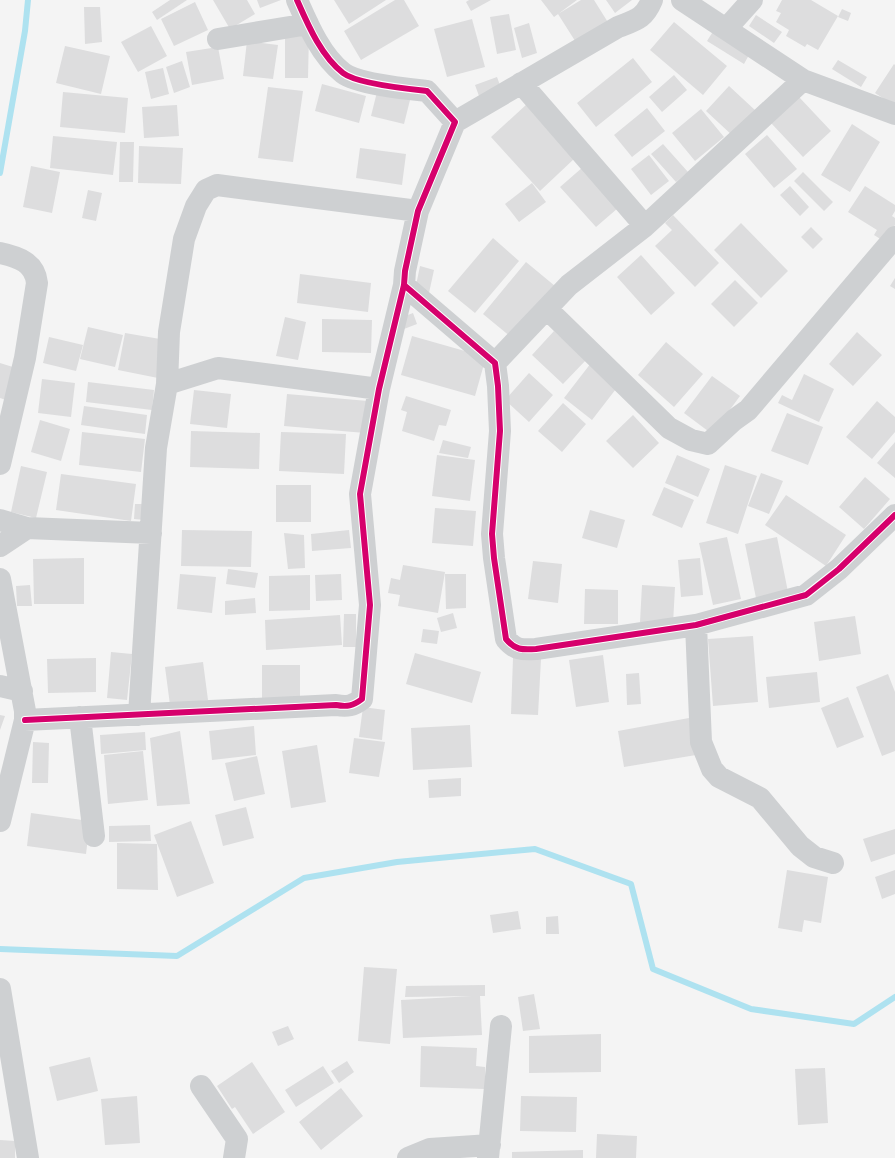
<svg xmlns="http://www.w3.org/2000/svg" width="895" height="1158" font-family="'Roboto Condensed',sans-serif">
	<rect width="100%" height="100%" fill="#f4f4f4"/>
	<g fill="none" stroke-linecap="round" stroke-linejoin="round">
		<path stroke="#aee2f0" stroke-width="6" d="M0 173 25 31 28 0
			M0 949 177 956 304 878 397 862 535 849 631 884 653 969 751 1009 854 1024 895 997"/>
	</g>
	<path fill="#ddddde" d="M170 0H187L157 20 152 12Z
		M213 0H247L255 14 230 29Z
		M257 0H281L260 8Z
		M334 0H386L349 24Z
		M395 0H404L419 26 361 60 344 31Z
		M469 0H491L471 11 466 2Z
		M541 0H577L554 17Z
		M581 0H594L609 24 577 44 558 14Z
		M606 0H632L615 13Z
		M782 0H811L838 16 818 50 807 44 805 47 786 36 789 30 776 22 781 13 776 11Z
		M195 2 208 30 174 46 161 19Z
		M84 7H100L102 42 85 44Z
		M842 9 851 13 848 21 838 17Z
		M509 14 516 50 497 54 490 17Z
		M756 15 782 32 774 43 749 26Z
		M472 19 485 67 447 77 434 29Z
		M674 22 727 66 703 95 650 50Z
		M529 23 537 53 522 58 514 28Z
		M151 26 167 56 138 72 121 42Z
		M714 30 750 53 744 64 707 41Z
		M285 34H309L308 78H285Z
		M247 41 278 45 273 79 243 76Z
		M65 46 110 56 101 94 56 83Z
		M218 47 224 79 192 85 186 52Z
		M633 58 652 82 596 127 577 103Z
		M838 60 867 77 861 87 832 69Z
		M182 61 190 87 174 93 166 67Z
		M894 64 895 65V106L875 93Z
		M163 68 169 94 151 99 145 72Z
		M674 75 687 90 662 112 649 97Z
		M497 77 501 88 479 96 475 85Z
		M322 84 366 96 359 123 315 111Z
		M729 86 756 111 733 136 706 111Z
		M268 87 303 91 293 162 258 158Z
		M378 88 411 96 404 124 371 116Z
		M63 92 128 98 125 133 60 127Z
		M799 97 831 131 803 157 771 123Z
		M527 104 575 158 540 191 491 137Z
		M177 105 179 136 144 138 142 107Z
		M647 108 665 131 632 157 614 135Z
		M701 109 724 137 695 161 672 133Z
		M852 124 880 142 850 192 821 175Z
		M767 135 797 169 774 188 745 154Z
		M53 136 117 142 113 175 50 168Z
		M120 142H134L133 182H119Z
		M663 144 688 172 676 182 651 154Z
		M139 146 183 148 181 184 138 183Z
		M360 148 406 154 402 185 356 178Z
		M649 155 669 181 651 195 631 169Z
		M31 166 60 172 52 213 23 207Z
		M583 167 618 208 596 227 560 187Z
		M803 172 833 202 824 211 794 181Z
		M532 183 546 202 519 222 505 204Z
		M790 186 809 207 800 216 780 195Z
		M865 186 895 205V211L892 216 895 218V225L885 242 874 235 877 230 848 212Z
		M88 190 102 193 96 221 82 218Z
		M673 215 719 263 695 287 655 246 672 230 665 223Z
		M741 223 788 271 761 298 714 250Z
		M811 227 823 239 813 249 801 237Z
		M493 238 519 261 475 313 448 291Z
		M641 255 675 293 651 315 617 277Z
		M526 262 555 286 512 338 483 314Z
		M420 266 434 270 429 293 415 290Z
		M300 274 371 283 368 312 297 303Z
		M895 278V289L890 286Z
		M735 280 758 303 734 327 711 304Z
		M413 313 417 324 404 329 400 318Z
		M285 317 306 322 298 360 276 356Z
		M322 319 372 320 371 353 322 352Z
		M88 327 123 335 115 367 80 359Z
		M554 331 586 360 563 384 532 355Z
		M857 332 882 355 853 386 829 364Z
		M125 333 166 340 158 378 118 370Z
		M412 336 486 357 475 396 401 375Z
		M49 337 83 345 76 371 43 363Z
		M666 342 703 374 674 407 638 375Z
		M0 363 16 368 6 400 0 398Z
		M591 363 619 385 592 420 564 398Z
		M529 373 553 395 529 422 505 400Z
		M804 374 834 389 819 422 778 403 782 395 792 400Z
		M712 376 740 396 712 434 684 413Z
		M42 379 75 383 71 417 38 413Z
		M88 382 154 390 152 410 86 402Z
		M194 390 231 394 227 428 190 424Z
		M287 394 368 401 365 433 284 426Z
		M406 396 451 410 446 426 439 425 434 441 402 431 407 412 401 410Z
		M877 401 895 417V432L872 459 846 437Z
		M563 403 586 424 562 452 538 431Z
		M84 406 147 415 145 434 81 425Z
		M787 413 823 427 808 465 771 451Z
		M633 415 659 443 633 468 606 441Z
		M40 420 70 429 61 461 31 452Z
		M191 431 260 433 259 469 190 467Z
		M82 432 145 439 141 472 79 465Z
		M281 432 346 434 344 474 279 471Z
		M443 440 471 447 468 458 439 453Z
		M895 442V478L877 463Z
		M437 455 475 460 470 501 432 496Z
		M677 455 710 469 698 497 665 483Z
		M725 465 757 476 738 534 706 523Z
		M21 466 47 472 36 518 11 512Z
		M761 473 783 481 769 514 748 506Z
		M61 474 136 484 131 521 56 510Z
		M865 477 890 499 864 529 839 507Z
		M276 485H311V522H276Z
		M664 487 694 500 682 528 652 515Z
		M786 495 846 535 826 566 765 525Z
		M135 504H147L145 520 134 519Z
		M435 508 476 511 473 546 432 543Z
		M590 510 625 520 617 548 582 538Z
		M182 530 252 531 251 567 181 566Z
		M349 530 351 548 312 551 311 534Z
		M284 533 304 535 305 568 288 569Z
		M727 537 741 599 713 605 699 543Z
		M777 537 789 597 757 603 745 544Z
		M84 558V604H34L33 559Z
		M700 558 703 595 681 597 678 560Z
		M533 561 562 564 558 603 528 599Z
		M403 565 445 572 438 613 398 606 400 595 388 593 391 578 400 580Z
		M228 569 258 573 255 588 226 584Z
		M180 574 216 577 212 613 177 609Z
		M341 574 342 600 316 601 315 575Z
		M445 574H466V608L446 609Z
		M310 575V610L269 611V576Z
		M30 585 32 606H17L16 586Z
		M642 585 675 587 673 624 640 622Z
		M585 589 618 590V624H584Z
		M255 598 256 613 225 615V601Z
		M453 613 457 628 441 632 437 618Z
		M344 614H356V647H343Z
		M340 615 342 645 266 650 265 620Z
		M855 616 861 654 819 661 814 622Z
		M423 629 439 631 437 644 421 642Z
		M753 636 758 702 713 706 708 639Z
		M111 652 132 654 127 700 107 698Z
		M415 653 481 672 472 703 406 684Z
		M603 655 609 702 576 707 569 660Z
		M96 658V692L48 693 47 659Z
		M513 658 541 659 538 715 511 714Z
		M203 662 208 700 170 705 165 667Z
		M262 665H300V702L262 701Z
		M817 672 820 702 769 708 766 677Z
		M639 673 641 704 627 705 626 674Z
		M888 674 895 692V751L882 756 856 687Z
		M848 697 864 737 837 748 821 708Z
		M363 707 385 710 382 740 359 737Z
		M0 715 5 716 0 730Z
		M689 718 696 755 624 767 618 731Z
		M470 725 472 767 413 770 411 728Z
		M254 726 256 755 212 760 209 731Z
		M180 731 190 804 157 806 150 738Z
		M145 732 146 750 101 754 100 735Z
		M354 738 385 742 379 777 349 773Z
		M33 742 49 743 48 783H32Z
		M317 745 326 802 291 808 282 751Z
		M143 751 148 800 108 804 104 755Z
		M257 756 265 794 234 801 225 763Z
		M461 778V796L429 798 428 780Z
		M246 807 254 838 223 846 215 815Z
		M31 813 90 821 86 854 27 846Z
		M191 821 214 883 177 897 154 835Z
		M150 825 151 841 109 842V826Z
		M895 829V854L871 862 863 839Z
		M117 843 157 844 158 890 117 889Z
		M787 870 828 877 821 923 804 920 802 932 778 928Z
		M895 870V894L882 899 875 877Z
		M518 911 521 929 493 933 490 915Z
		M558 916 559 934H546V917Z
		M364 967 397 969 390 1044 358 1041Z
		M485 985V996H480L482 1035 403 1038 401 1000 472 996 405 997 406 986Z
		M534 994 540 1029 523 1031 518 997Z
		M288 1026 294 1039 278 1046 272 1032Z
		M601 1034V1072L529 1073V1036Z
		M421 1046 477 1048 476 1066 485 1067V1089L420 1087Z
		M90 1057 98 1091 57 1101 49 1067Z
		M347 1061 354 1072 339 1083 331 1071Z
		M252 1062 285 1112 253 1134 235 1107 232 1109 217 1086Z
		M323 1066 334 1083 296 1107 285 1090Z
		M825 1068 828 1123 798 1125 795 1069Z
		M341 1088 363 1116 321 1150 299 1122Z
		M137 1096 140 1143 105 1145 101 1099Z
		M521 1096 577 1097 576 1132 520 1131Z
		M597 1134 637 1136 636 1158H596Z
		M0 1140 15 1141V1158H0Z
		M583 1150V1158H512V1152Z"/>
	<g fill="none" stroke-linecap="round" stroke-linejoin="round">
		<path stroke="#ced0d2" stroke-width="22" d="M682 0 803 80 895 114
			M726 29 752 0
			M218 39 308 24
			M521 83 645 226
			M455 122 618 27C636 20 644 19 652 0
			M0 253C19 257 35 263 37 283L25 358 0 464
			M404 285 495 363 498 386 500 431 492 534 494 558 506 639C515 650 522 650 536 649L696 625 806 595 839 569 895 515
			M547 309 669 428 691 440 708 444 734 420 748 410 895 237
			M495 363 569 285 645 226 803 80
			M167 384 218 368 379 389
			M0 520 27 528 151 533
			M0 546 27 528
			M0 579 25 711V720L0 821
			M696 625 701 742 712 769 719 777 760 798 800 846 814 857 833 863
			M0 686 22 691
			M139 715 156 448 167 384 169 332 184 239 196 206 206 190 217 185 418 211
			M80 717 94 836
			M25 720 336 705C347 707 353 706 362 699L370 605 360 494 379 389 404 285 405 271 418 211 455 122 427 91C408 89 357 84 343 73 321 56 308 25 297 0
			M0 989 28 1158
			M201 1086 237 1139 234 1158
			M408 1158 430 1149 490 1145
			M488 1158 501 1026"/>
		<g stroke="#fff" stroke-width="8">
			<path id="cycleway" d="M404 285 495 363 498 386 500 431 492 534 494 558 506 639C515 650 522 650 536 649L696 625 806 595 839 569 895 515
				M25 720 336 705C347 707 353 706 362 699L370 605 360 494 379 389 404 285 405 271 418 211 455 122 427 91C408 89 357 84 343 73 321 56 308 25 297 0"/>
		</g>
		<use href="#cycleway" stroke="#d6006c" stroke-width="6"/>
	</g>
</svg>
